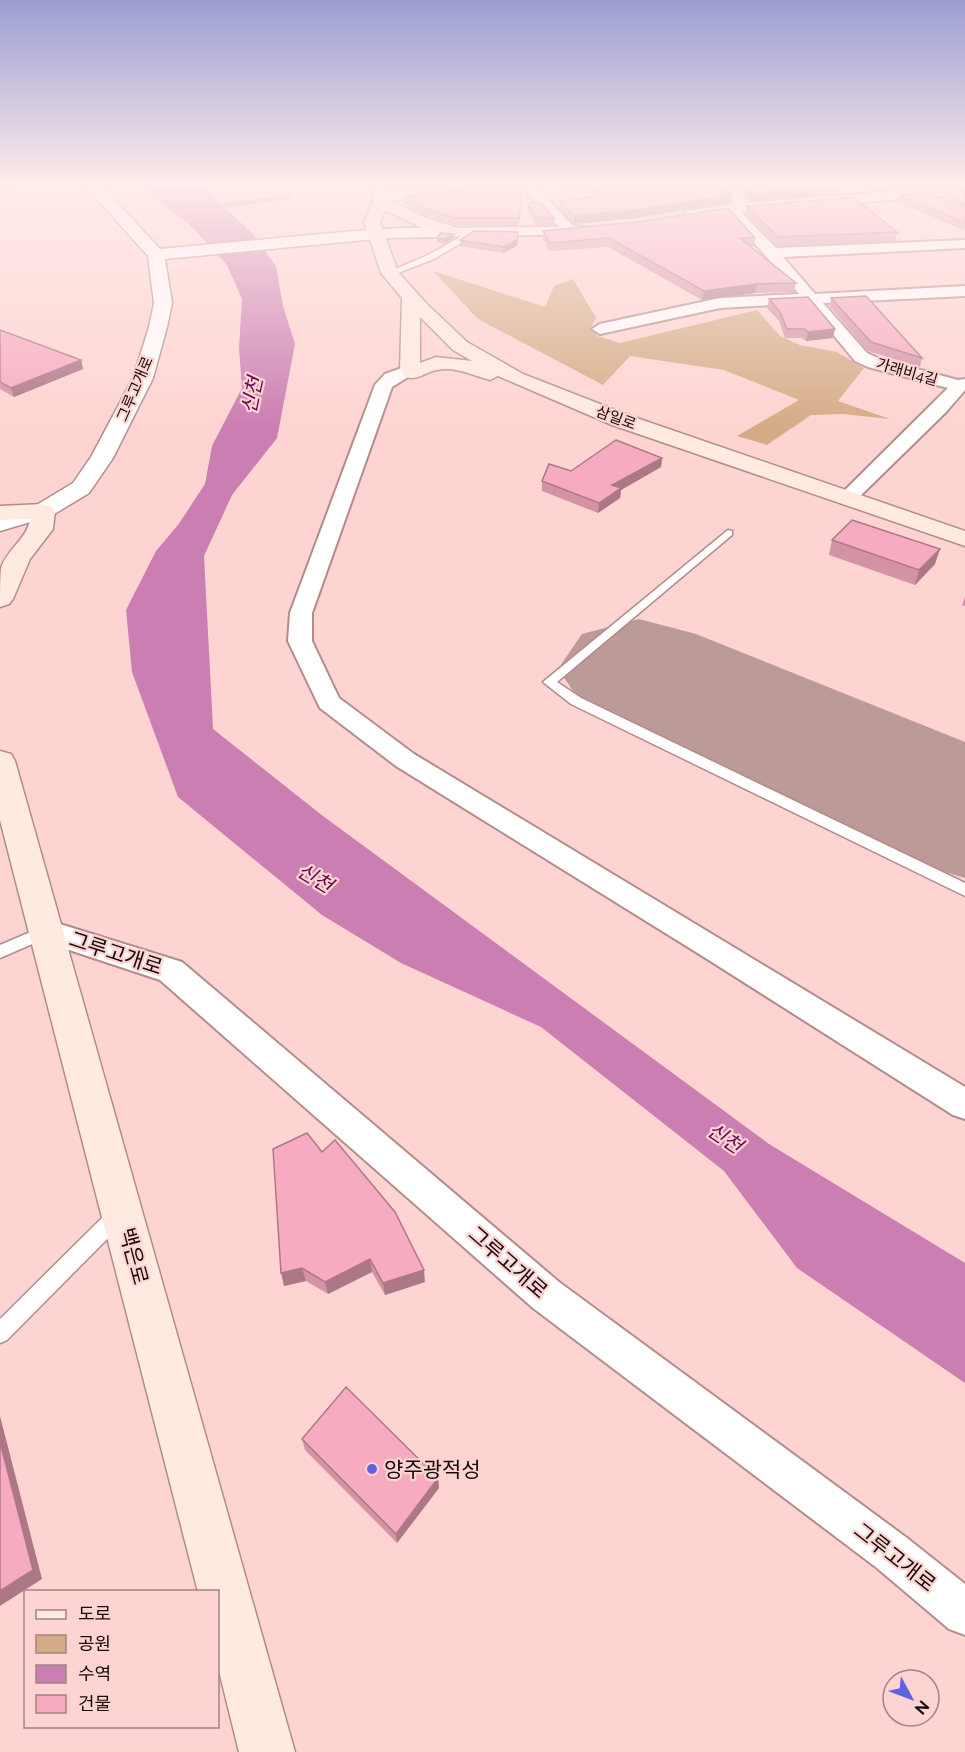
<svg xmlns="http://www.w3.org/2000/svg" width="965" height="1752" font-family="Raleway,'Noto Sans KR',sans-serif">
	<rect width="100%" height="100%" fill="#fed4d2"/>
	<path fill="#d5ac87" d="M433 271 545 307 554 286 573 279 596 318 591 327 597 336 620 343 757 310 780 336 800 345 837 352 864 368 838 401 890 419 843 414 811 415 767 445 737 436 799 400 724 370 630 356 603 385 478 319Z"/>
	<path fill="#cb7eb1" d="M145 182H201L204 188 253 234 276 266 283 306 295 344 277 438 232 495 204 556 213 729 323 816 769 1144 965 1263V1383L797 1268 724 1171 541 1027 401 963 322 915 178 797 132 672 126 610 156 551 178 525 205 484 212 446 242 388 239 348 242 299 227 265 189 224 151 195Z"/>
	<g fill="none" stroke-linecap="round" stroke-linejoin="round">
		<path stroke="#cb7eb1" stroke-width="4.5" d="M213 207 289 197"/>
		<path fill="#bb9a98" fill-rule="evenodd" d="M639 619 696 634 965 742V878L900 859 582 704 558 669 582 634Z"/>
		<g stroke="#b38c8a" stroke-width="3">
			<path id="service" d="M551 182H573L607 188 604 190Z
				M471 231 478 233 434 259 393 275 386 273 428 255Z
				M728 530 732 531V535L557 682 581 698 965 883V896L571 704 543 682Z
				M47 925 53 927 55 931 53 935 0 958V945Z
				M118 1206 125 1209 127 1215 125 1221 7 1340 0 1343V1319L111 1209Z"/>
		</g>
		<g stroke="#b38c8a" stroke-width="4">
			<path id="minor" d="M0 182H10L9 185 0 186Z
				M488 182H536L534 185 573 226 586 227 588 230 581 234 376 238 369 234 376 230 402 228 559 227 521 187 380 201 373 197 380 193Z
				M715 182H729L749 203 965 186V194L741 212 776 248 965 240V248L783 257 815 294 965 286V296L823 303 867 353 880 359 958 380 965 379V390L946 412 854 502H840L837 498 948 388 868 367 855 361 807 303 720 308 600 334 592 329 600 324 720 298 799 294 728 213 687 217 685 214 687 211 736 204Z
				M410 365 416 366 419 370 392 387 312 613V641L339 698 414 754 965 1087V1119L953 1115 704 957 396 766 320 708 288 641 290 613 375 385 385 374Z
				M47 920 182 962 559 1282 907 1538 965 1584V1635L949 1629 877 1568 533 1308 160 980 36 939 32 931 36 923Z"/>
		</g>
		<g stroke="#b38c8a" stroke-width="3">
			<path id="tertiary" d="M82 182H98L160 249 376 229 384 234 376 239 165 259 172 303 167 327 153 378 113 458 89 493 51 516 0 531V516L35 506 73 483 91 457 133 378 149 327 154 303 148 256Z"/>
		</g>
		<g stroke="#b38c8a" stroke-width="3">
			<path id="secondary" d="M374 182H390L389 199 423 217 461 229 463 232 461 235C442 240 403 219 385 210L380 222 398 272 426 303 467 342 523 374 628 415 965 531V546L612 425 498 376 490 380C474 376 455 366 437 370 425 372 418 381 405 377L400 370 402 298 381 273 364 222 373 201ZM420 317 453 350 472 361 436 357 420 363Z
				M43 504 51 506 55 511 53 529 30 559 13 599 9 604 0 607C0 595 0 579 1 568 7 549 28 538 30 519L0 520V506Z
				M0 751 11 754 15 761 295 1752H239L218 1667V1592H198L0 820Z"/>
		</g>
		<use href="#service" fill="#fff" fill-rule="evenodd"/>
		<use href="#minor" fill="#fff" fill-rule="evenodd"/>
		<use href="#tertiary" fill="#fff" fill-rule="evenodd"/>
		<use href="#secondary" fill="#ffeae2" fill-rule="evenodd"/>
	</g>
	<path fill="#d493a5" d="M586 182H657L656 188 731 202 636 218 574 224 559 208 560 201 595 197 586 189Z
		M743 182H832L837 194 750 201 745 195 746 188H754Z
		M853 182H965V184L873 191Z
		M523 185 519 225H455L424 215 404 204 403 197Z
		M965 189V229L963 230 898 202 899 195 958 209 959 208 943 198 945 191Z
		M528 203 554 218V226H536L528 211Z
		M747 206 897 232 895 241 777 246 746 214Z
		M543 231 755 238 754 246H750L796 283 794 292 755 293 702 300 608 247 549 251 543 239Z
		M454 234V238L444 244 437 242V238Z
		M518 239 517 246 503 253 460 246V240Z
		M831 298 922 358 920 367 868 351 830 307Z
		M769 299 833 338 806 341 802 338H785L779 321 767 308Z
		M0 330 81 360 83 369 14 397 0 389Z
		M662 458 661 467 621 490 620 498 598 513 542 491V481L571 471Z
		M832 540 935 564 915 585 829 555Z
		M965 597V606L962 605Z
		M322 1152 425 1282 385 1295 372 1272 328 1294 306 1281 284 1286Z
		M302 1439 438 1478 439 1488 397 1543 305 1450Z"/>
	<path fill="#ad7886" d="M408 182H431V186L408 188Z
		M898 182H965V184L873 191 875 184Z
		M838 186 837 194 750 201 751 193Z
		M732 195 731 202 636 218 574 224V216Z
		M518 232 517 246 503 253V247Z
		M454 234V238L444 244V239Z
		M757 284 755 293 702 300 704 291Z
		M835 329 833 338 806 341 808 332Z
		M81 360 83 369 14 397 11 388Z
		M662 458 661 467 621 490 620 498 598 513 599 503 612 485Z
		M940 549 935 564 915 585 919 570Z
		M370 1259 372 1272 328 1294 325 1282Z
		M302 1268 306 1281 284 1286 281 1273Z
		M424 1270 425 1282 385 1295 383 1283Z
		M0 1416 42 1579 0 1606Z
		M438 1478 439 1488 397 1543 396 1534Z"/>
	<path fill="#f7abc0" stroke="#ad7886" stroke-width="1.5" d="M520 182 523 185 519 218H455L424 208 403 197 428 192Z
		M587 182 610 185 612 182H657L656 188H726L732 195 636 210 574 216 560 201 603 196Z
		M759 182H832L838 186 751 193 746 188H769Z
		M870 182H898L875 184Z
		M965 189V204L945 191Z
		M930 192 958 209 965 205V223L899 195Z
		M853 197 897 232 778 237 747 206Z
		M540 202 554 218 536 217 528 203Z
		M728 208 755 238H740L796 283 757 284 704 291 609 238 550 243 543 231 637 222Z
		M474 231 518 232 517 240 503 247 460 240Z
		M440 233 454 234 444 239 437 238Z
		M866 296 922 358 871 342 831 298Z
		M808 297 835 329 808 332 804 329H787L780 312 769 299Z
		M0 330 81 360 11 388 0 382Z
		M616 440 662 458 612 485 621 488 599 503 542 481 549 464 571 471Z
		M852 520 940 549 919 570 832 540Z
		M307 1133 322 1152 335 1140 395 1212 424 1270 383 1283 370 1259 325 1282 302 1268 281 1273 273 1149Z
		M346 1387 438 1478 396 1534 302 1439Z
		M0 1442 33 1570 0 1591Z"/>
	<linearGradient id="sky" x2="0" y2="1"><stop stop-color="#9c9ed2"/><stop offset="0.43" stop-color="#ffeceb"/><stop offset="1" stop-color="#ffeceb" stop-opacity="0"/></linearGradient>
	<rect width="965" height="427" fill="url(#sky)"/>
	<circle fill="#6063dc" stroke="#fed4d2" stroke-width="2" cx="372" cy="1469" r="6"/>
	<g text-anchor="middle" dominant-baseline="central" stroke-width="4.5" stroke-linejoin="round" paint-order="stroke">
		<g font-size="15" fill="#160909" stroke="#fed4d2">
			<text transform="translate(907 372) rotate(16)">가래비4길</text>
			<text transform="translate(135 389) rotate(-67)">그루고개로</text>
			<text transform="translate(616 418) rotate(20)">삼일로</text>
		</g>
		<g font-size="20" font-style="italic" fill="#650450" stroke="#fed4d2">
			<text transform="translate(252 395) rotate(-78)">신천</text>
			<text transform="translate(315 878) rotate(31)">신천</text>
			<text transform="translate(725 1138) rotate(34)">신천</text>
		</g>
		<g font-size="21" fill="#160909" stroke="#fed4d2">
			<text transform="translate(116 953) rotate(18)">그루고개로</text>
			<text transform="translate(134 1256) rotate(75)">백은로</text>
			<text transform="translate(508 1262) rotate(41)">그루고개로</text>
			<text transform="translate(895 1557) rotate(38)">그루고개로</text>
		</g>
		<g font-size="21" fill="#160909" stroke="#fed4d2" text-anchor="start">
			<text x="384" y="1469">양주광적성</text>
		</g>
	</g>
	<rect x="24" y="1590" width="195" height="138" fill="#fed4d2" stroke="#a18382" stroke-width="1.5"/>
	<rect x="36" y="1610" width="30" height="9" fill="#ffeae2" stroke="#a18382" stroke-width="1.5"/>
	<text x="78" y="1620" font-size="18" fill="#160909">도로</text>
	<rect x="36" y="1635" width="30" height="18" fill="#d5ac87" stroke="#a18382" stroke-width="1.5"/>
	<text x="78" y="1650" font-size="18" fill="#160909">공원</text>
	<rect x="36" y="1665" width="30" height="18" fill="#cb7eb1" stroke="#a18382" stroke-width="1.5"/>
	<text x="78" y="1680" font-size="18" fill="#160909">수역</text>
	<rect x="36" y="1695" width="30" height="18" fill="#f7abc0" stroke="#a18382" stroke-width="1.5"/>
	<text x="78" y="1710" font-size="18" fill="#160909">건물</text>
	<g transform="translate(911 1698) rotate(131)"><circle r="28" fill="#fed4d2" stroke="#a18382" stroke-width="1.5"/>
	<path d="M0-4.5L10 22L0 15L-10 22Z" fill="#6063dc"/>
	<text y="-9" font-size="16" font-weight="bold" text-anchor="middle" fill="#160909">N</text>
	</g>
</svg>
